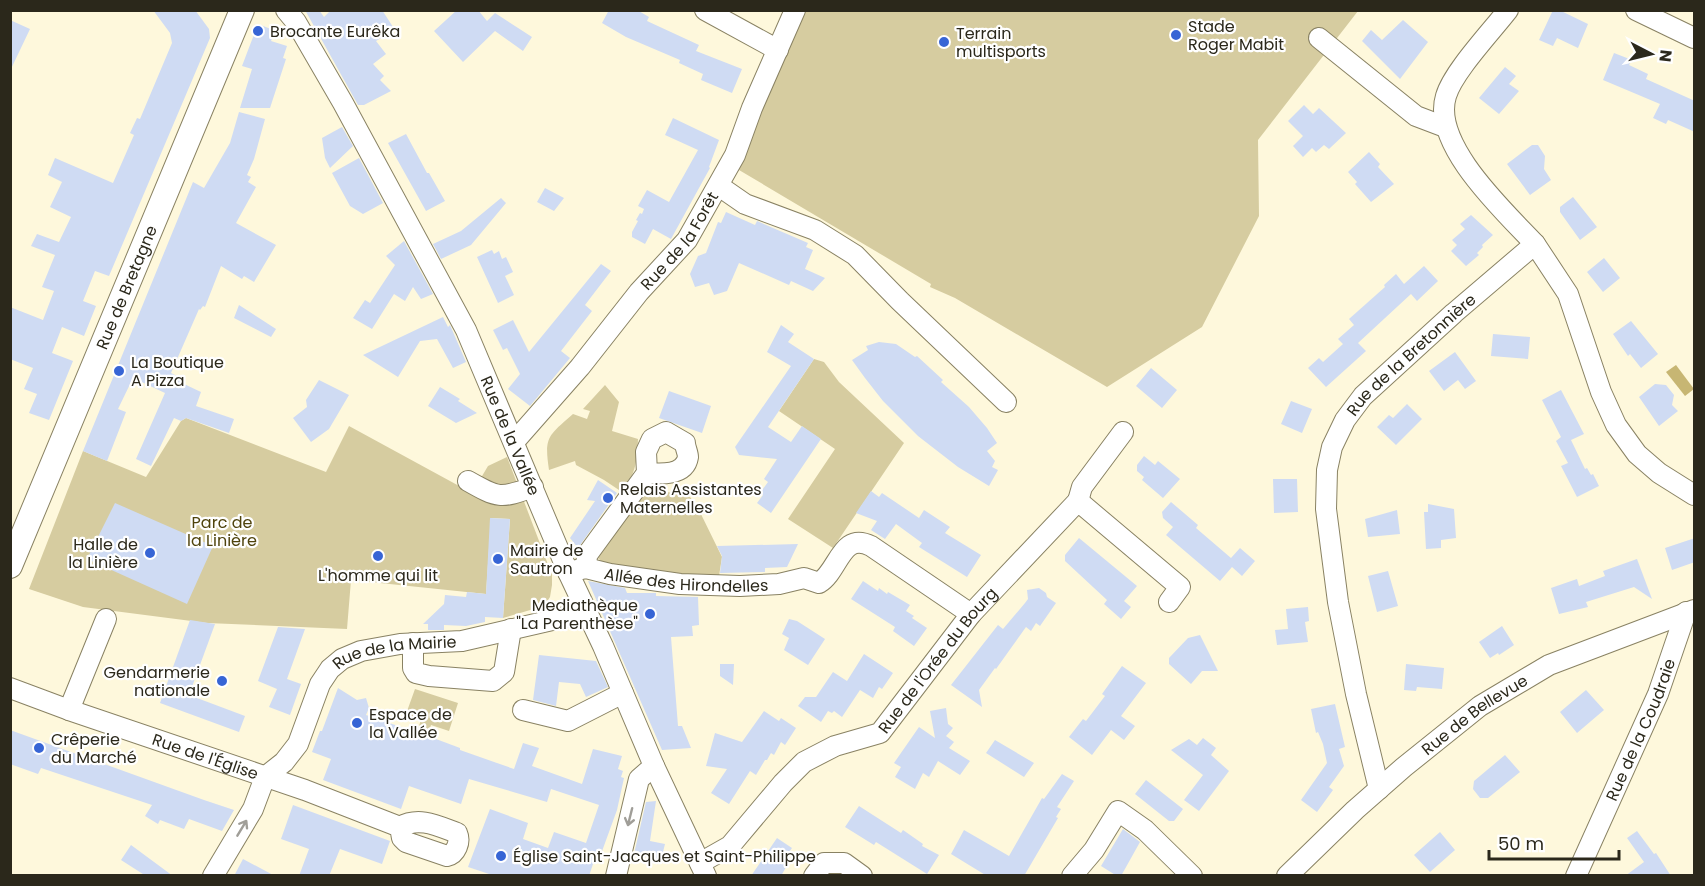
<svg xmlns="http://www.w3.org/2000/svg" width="1705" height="886" font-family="Poppins,sans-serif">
	<rect width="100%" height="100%" fill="#fef8dc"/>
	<path fill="#d6cca0" d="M803 11H1358L1258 140 1259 216 1202 327 1107 387 955 298 930 287 931 284 739 170 752 122Z
		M814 359 824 362 839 382 904 443 833 548 788 519 835 449 779 411Z
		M605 385 619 402 612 431 638 439C637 462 636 473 622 492L604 480 576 465 575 461 549 470C544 437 548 436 573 414L587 419 590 411 583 409Z
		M186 418 326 472 349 426 472 493 488 466 507 457 549 567 552 574V585L550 597 544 606 503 618 510 519 491 518 486 594 351 580 347 629 207 623 83 607 29 589 83 451 146 477 181 421Z
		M658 490 690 497 697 506 722 557 719 576 665 578 608 568 594 554 644 493Z
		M415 689 458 703 449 731 431 725 411 781 401 778 421 720 406 714Z"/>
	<path fill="#c7b673" d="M1676 365 1694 389 1685 396 1666 372Z"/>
	<path fill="#cfdbf3" d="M153 10H195L209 29 210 38 109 276 95 271 83 301 96 306 84 336 62 327 52 353 73 361 49 420 29 413 37 394 24 389 33 368 10 359V307L43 320 54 291 42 287 55 255 31 246 37 234 59 242 71 217 50 207 62 182 48 175 55 158 113 183 134 135 130 133 137 118 140 119 172 43 170 33Z
		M305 10H319L324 17 331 10H382L395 30 376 41 386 54 373 64 384 76 380 80 391 91 364 105H358Z
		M457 10H478L487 21 495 13 532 37 523 51 495 31 463 62 434 31Z
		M609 10H637L649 17 647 21 699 45 696 51 742 69 732 93 701 80 703 74 679 63 680 60 626 37 602 23Z
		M1553 10H1559L1588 24 1578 48 1557 38 1553 46 1539 40Z
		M10 20 30 29 10 71Z
		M1403 20 1428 42 1400 79 1362 41 1371 30 1382 40Z
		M258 24 276 31 271 41 287 46 283 58 286 59 270 108H240L252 69 242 66Z
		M1614 53 1632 60 1629 65 1648 74 1646 79 1695 101V132L1668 120 1666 124 1653 118 1660 104 1603 80Z
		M1505 67 1516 76 1509 84 1519 91 1499 114 1479 98Z
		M1304 105 1313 114 1319 108 1346 133 1329 149 1324 145 1316 152 1312 148 1303 157 1293 146 1303 136 1288 121Z
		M239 112 265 119 254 159 247 175 251 177 248 182 256 187 236 223 276 245 254 282 244 276 242 279 221 266 205 307 203 306 200 310 199 309 171 373 185 380 184 384 201 392 196 406 234 419 229 433 186 418 181 421 174 418 151 466 136 459 165 393 133 378 118 409 126 412 107 461 83 451 193 182 204 188 230 143Z
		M673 118 719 140 709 167 710 168 671 239 653 229 645 244 632 237V232L638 221 636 220 640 213 642 214 644 209 638 206 647 190 669 202 698 150 665 135Z
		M342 127 353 146 330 168 325 158 322 138Z
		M406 134 427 173H429L445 201 426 211 388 143Z
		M1532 145H1538L1545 156 1544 169 1551 180 1530 195 1507 164Z
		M1369 152 1380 164 1378 167 1394 184 1371 202 1355 184 1357 182 1348 172Z
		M359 158 383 203 363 214 350 206 332 173Z
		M545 188 564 198 554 211 537 202Z
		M1573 197 1597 227 1580 240 1560 212V207Z
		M501 198 506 203 471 245 441 259 433 244 461 231Z
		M726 212 755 225 757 221 808 243 806 247 813 250 805 269 825 278 813 291 791 281 789 285 739 263 727 291 714 295 709 283 695 287 690 274 698 256 706 253 718 222 721 223Z
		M1471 215 1493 235 1482 245 1483 247 1477 253 1479 255 1466 266 1451 251 1457 245 1452 240 1465 229 1460 224Z
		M404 241 433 294 421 299 413 287 405 301 394 294 372 329 353 318 365 300 370 303 395 265 386 256Z
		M492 250 494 254 499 251 502 259 506 257 513 272 505 276 514 295 498 303 477 257Z
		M1604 258 1620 278 1603 292 1587 272Z
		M601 264 611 271 585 305 592 311 561 351 570 358 530 406 508 389 520 374 507 348 503 350 493 330 513 320 529 352Z
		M1424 266 1438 281 1417 301 1411 294 1358 343 1366 351 1326 387 1308 368 1319 358 1323 362 1343 344 1338 339 1354 325 1349 319 1385 287 1384 285 1396 274 1404 284Z
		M239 305 276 329 271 337 234 318Z
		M443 317 448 327 450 325 466 362 453 368 437 339 420 341 398 377 363 355Z
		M1631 321 1658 354 1641 368 1630 354 1628 356 1613 334Z
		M781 325 794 334 788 342 814 359 768 427 791 442 802 426 821 439 771 513 757 503 763 495 760 493 768 482 764 479 777 459 739 455 735 447 791 366 767 352Z
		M1493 334 1530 337 1528 359 1491 356Z
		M879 342 896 344 915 357 917 356 943 380 941 382 969 407 987 428 997 443 987 451 995 461 992 467 998 470 989 486 958 467 918 436 883 401 865 378 852 360 868 350 866 346Z
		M1455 352 1476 381 1465 389 1458 380 1444 391 1429 371Z
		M1151 368 1177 390 1162 408 1136 386Z
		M319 380 349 395 329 429 311 442 293 418 307 407 306 400Z
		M1655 384 1666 385 1674 395 1672 405 1678 411 1659 426 1639 397Z
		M440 387 460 399 458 401 477 413 456 423 428 406Z
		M1561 390 1584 434 1571 440 1585 469 1587 468 1591 475 1593 474 1599 486 1577 497 1561 466 1568 463 1556 441 1561 437 1542 400Z
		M669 391 711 406 702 433 659 418Z
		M1291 401 1312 409 1302 433 1281 424Z
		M1407 404 1422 419 1396 445 1377 427 1389 415 1393 418Z
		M1144 456 1155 465 1158 461 1180 479 1163 498 1142 480 1144 477 1137 471V465Z
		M1273 479H1297L1298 512 1274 513Z
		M598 480 617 493 578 548 570 538 595 501 587 500Z
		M871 491 879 497 882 493 919 518 924 510 950 527 945 533 981 555 967 577 919 547 922 543 896 524 885 539 871 530 877 521 856 513Z
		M1171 502 1198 525 1196 528 1231 558 1240 548 1255 561 1242 576 1232 567 1220 581 1166 535 1173 527 1163 518 1162 512Z
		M115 503 213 546 187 604 87 559Z
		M1428 504 1454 509 1456 538 1441 540V548L1426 549 1424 512H1428Z
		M1397 510 1400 534 1368 537 1365 519Z
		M490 518 510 519 503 618 485 617V622L466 626 444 625V630H428V624H423L444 604 445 595 466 597 467 592 486 594Z
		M1079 538 1137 586 1124 601 1131 607 1121 619 1104 604 1107 600 1065 561V555Z
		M1695 538V562L1672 570 1665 548Z
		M798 544 787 567 765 568V572L720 573 722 556 717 546Z
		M1637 559 1652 599 1634 587 1586 602 1588 607 1559 614 1551 588 1577 579 1579 586 1605 576 1603 571Z
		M1388 571 1398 606 1377 612 1368 576Z
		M588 581 625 588 627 593H656V596L698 597 699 625 692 626 693 636 671 637 678 726H682L691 748 662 750Z
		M863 581 878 591 879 588 887 594 888 592 910 605 906 611 914 616 912 618 927 628 914 646 893 631 895 627 851 599Z
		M1039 588 1046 593 1047 597 1056 603 1040 626 1036 623 1031 631 1026 627 996 669 995 668 979 690 982 707 951 685 998 625 1003 629 1025 603 1028 599 1027 590Z
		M1308 607 1309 621 1305 622 1308 642 1277 645 1275 630 1288 629 1286 609Z
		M789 619 797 621 825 639 808 665 784 650 789 638 782 634Z
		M190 620 215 624 189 695 245 716 239 732 160 703Z
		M1502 626 1514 645 1499 655 1498 653 1490 658 1479 642Z
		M278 627 305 629 287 679 301 684 290 715 269 707 277 689 258 681Z
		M1200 635 1218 671H1202L1191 684 1169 664V658L1188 638Z
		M864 654 893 673 882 689 879 687 873 698 860 690 842 717 834 711 832 713 828 711 821 722 798 706 805 697H816L833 672 847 681Z
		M539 655 596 661 608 687 586 697 580 684 559 682 556 706 533 700Z
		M720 664H734L733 685 720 676Z
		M1406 664 1444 668 1442 689 1417 687 1416 691 1404 690Z
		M1122 666 1146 683 1121 716 1135 726 1124 740 1111 730 1092 755 1069 737 1083 719 1086 721 1105 696 1102 694Z
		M338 688 357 700 366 698 369 708 366 715 436 739 460 748V750L514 769 523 743 539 748 532 766 582 784 593 749 622 756 618 769 623 771 621 777 624 778 617 810 601 854 597 852 589 876H495L468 867 490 809 528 823 523 839 548 848 554 832 586 843 599 805 551 789 547 802 469 779 461 804 409 786 401 809 323 780 331 759 312 752 320 731H322Z
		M1586 690 1604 710 1577 733 1560 712Z
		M1335 704 1345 747 1339 749 1344 766 1329 787 1333 790 1317 812 1301 800 1327 763 1323 744 1318 732 1316 733 1311 709Z
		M946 708 948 724 953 728 946 736 954 742 949 748 970 761 960 775 938 761 929 777 923 773 915 789 895 777 901 767 894 763 919 727 935 738 930 711Z
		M764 711 779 721 781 718 796 728 785 745 781 742 774 755 771 753 767 760H765L756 775 750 771 729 804 711 793 727 769 706 766 715 733 742 742Z
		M10 730 204 800 234 810 222 831 189 819 184 829 160 820 158 824 145 816 152 805 41 768 38 774 10 764Z
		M1203 738 1216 748 1211 755 1229 771 1199 811 1184 800 1203 775 1171 750 1189 739 1197 745Z
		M995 740 1034 763 1024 777 986 753Z
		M1505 755 1520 772 1488 798H1480L1473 789 1474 781Z
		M1062 774 1074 781 1057 807 1061 809 1056 817 1058 818 1024 876H987L951 854 964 830 1009 856 1042 798 1044 799Z
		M1146 780 1183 809 1174 821H1169L1135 794Z
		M656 801 650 841 665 844 661 860 634 854 646 802Z
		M293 805 390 841 382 864 340 849 329 876H299L309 849 281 839Z
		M859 806 901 833 903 830 923 844 922 846 939 855 927 874 876 842 874 845 845 827Z
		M1123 829 1140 842 1121 876H1117L1101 866Z
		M1637 831 1654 854 1656 853 1671 876H1625L1644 862 1627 838Z
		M1440 832 1455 850 1430 872 1414 855Z
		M777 838 792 848 785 858 789 862 781 876H751Z
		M131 845 173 876H146L121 860Z
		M243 859 275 876H234Z"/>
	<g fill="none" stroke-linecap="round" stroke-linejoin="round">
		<g stroke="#898263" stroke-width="22">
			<g id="minor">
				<path id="s1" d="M286 10 296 22 343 103 466 330 568 572 603 646 654 766 706 876"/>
				<path d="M705 10 778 50"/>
				<path d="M1508 10C1491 32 1453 72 1446 96 1431 144 1504 211 1535 244"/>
				<path d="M1636 10 1694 38"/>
				<path d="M1319 38 1416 116 1445 127"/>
				<path d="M719 186 745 204 815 230 855 255 900 301 1006 402"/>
				<path id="s2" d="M514 442 580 367 639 292 687 240 735 155 752 108 795 10"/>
				<path d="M468 481C498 498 500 499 533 487"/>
				<path d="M1078 501 1082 487 1123 432"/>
				<path d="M586 568 587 555 647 473C660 474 685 476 688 457 688 453 685 447 685 443L666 432 652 439 646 452 647 473"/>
				<path id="s3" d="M568 572 586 568 610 574 680 584 740 586 779 584 804 578 819 583C839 571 841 531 871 546L971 614"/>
				<path d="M413 643V668L416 673 429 676 493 681 504 672 511 629"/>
				<path id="s4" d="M10 688 69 710 305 790 400 827C419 816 438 826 457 833 461 842 456 854 447 856L406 842 402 838 400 827"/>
				<path d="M69 710 106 619"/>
				<path d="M523 710 568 721 623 693"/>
				<path id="s5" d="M265 777 284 762 298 744 320 684 330 669 342 659 361 651 400 644 462 641 587 612"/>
				<path id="s6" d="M1379 789 1356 694 1338 602 1326 509 1327 470 1332 447 1345 420 1363 396 1454 313 1535 244 1568 294 1601 392 1616 425 1637 454 1659 473 1694 495"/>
				<path id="s7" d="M700 863 730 846 783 783 804 762 835 746 880 733 971 614 1078 501 1180 587 1169 602"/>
				<path d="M213 876 253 809 265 777"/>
				<path d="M616 876 639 779 654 766"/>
				<path d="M814 876 824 863H844L862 876"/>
				<path d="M1072 876 1094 850 1118 811 1145 830 1192 876"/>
				<path id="s8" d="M1287 876 1355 810 1404 767 1480 706 1549 665 1694 610"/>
				<path id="s9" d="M1576 876 1658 694 1686 612"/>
			</g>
		</g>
		<g stroke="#898263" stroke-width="26">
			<g id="major">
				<path id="s10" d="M10 566 242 10"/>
			</g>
		</g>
		<use href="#minor" stroke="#fff" stroke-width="20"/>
		<use href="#major" stroke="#fff" stroke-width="24"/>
	</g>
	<defs><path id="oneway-shaft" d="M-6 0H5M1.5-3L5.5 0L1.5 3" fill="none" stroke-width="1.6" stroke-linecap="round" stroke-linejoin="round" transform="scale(1.5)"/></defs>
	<g stroke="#a09e98">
		<use href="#oneway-shaft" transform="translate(630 817) rotate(104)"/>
		<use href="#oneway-shaft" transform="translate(242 828) rotate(-59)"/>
	</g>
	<g fill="#3765d5" stroke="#fff" stroke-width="2">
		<circle cx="258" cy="31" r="6"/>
		<circle cx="1176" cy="35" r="6"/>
		<circle cx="944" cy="42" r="6"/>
		<circle cx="119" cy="371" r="6"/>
		<circle cx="608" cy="498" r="6"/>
		<circle cx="150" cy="553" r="6"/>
		<circle cx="378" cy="556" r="6"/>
		<circle cx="498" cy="559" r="6"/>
		<circle cx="650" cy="614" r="6"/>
		<circle cx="222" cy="681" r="6"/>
		<circle cx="357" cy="723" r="6"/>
		<circle cx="39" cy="748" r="6"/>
		<circle cx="501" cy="856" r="6"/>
	</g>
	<g text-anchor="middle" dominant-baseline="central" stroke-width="4.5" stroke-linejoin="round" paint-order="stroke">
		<g font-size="16" fill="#2b281b" stroke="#fff" text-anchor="start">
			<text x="1188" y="26">Stade<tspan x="1188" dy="18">Roger Mabit</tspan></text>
			<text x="270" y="31">Brocante Eurêka</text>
			<text x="956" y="33">Terrain<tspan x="956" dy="18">multisports</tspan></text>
			<text x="131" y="362">La Boutique<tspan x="131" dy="18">A Pizza</tspan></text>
			<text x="620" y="489">Relais Assistantes<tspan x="620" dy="18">Maternelles</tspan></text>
			<text x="138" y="544" text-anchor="end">Halle de<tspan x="138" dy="18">la Linière</tspan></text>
			<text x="510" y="550">Mairie de<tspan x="510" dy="18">Sautron</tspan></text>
			<text x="378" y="575" text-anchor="middle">L'homme qui lit</text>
			<text x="638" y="605" text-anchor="end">Mediathèque<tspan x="638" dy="18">"La Parenthèse"</tspan></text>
			<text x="210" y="672" text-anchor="end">Gendarmerie<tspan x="210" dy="18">nationale</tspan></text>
			<text x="369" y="714">Espace de<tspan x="369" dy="18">la Vallée</tspan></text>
			<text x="51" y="739">Crêperie<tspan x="51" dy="18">du Marché</tspan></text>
			<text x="513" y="856">Église Saint-Jacques et Saint-Philippe</text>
		</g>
		<g font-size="16" fill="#2b281b" stroke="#fff">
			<text stroke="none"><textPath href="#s2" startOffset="261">Rue de la Forêt</textPath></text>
			<text stroke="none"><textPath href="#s10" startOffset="302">Rue de Bretagne</textPath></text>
			<text stroke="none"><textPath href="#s6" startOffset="471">Rue de la Bretonnière</textPath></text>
			<text stroke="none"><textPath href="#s1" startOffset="482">Rue de la Vallée</textPath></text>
			<text stroke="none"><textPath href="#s3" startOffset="120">Allée des Hirondelles</textPath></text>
			<text stroke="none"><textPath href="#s5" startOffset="198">Rue de la Mairie</textPath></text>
			<text stroke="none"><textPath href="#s7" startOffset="321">Rue de l'Orée du Bourg</textPath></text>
			<text stroke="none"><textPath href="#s8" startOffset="248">Rue de Bellevue</textPath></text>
			<text stroke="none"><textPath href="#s9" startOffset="160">Rue de la Coudraie</textPath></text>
			<text stroke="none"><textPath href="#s4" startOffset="207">Rue de l'Église</textPath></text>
		</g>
		<g font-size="16" fill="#4f430c" stroke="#fff">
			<text x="222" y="522">Parc de<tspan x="222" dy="18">la Linière</tspan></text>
		</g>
	</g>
	<rect width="1705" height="886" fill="none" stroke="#2b281b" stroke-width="24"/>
	<g transform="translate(1651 54) rotate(97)" stroke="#ffffff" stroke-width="4.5" paint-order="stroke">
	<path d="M0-4.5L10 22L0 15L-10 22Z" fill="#2b281b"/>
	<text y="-9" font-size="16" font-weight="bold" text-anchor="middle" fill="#2b281b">N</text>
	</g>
	<path d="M1489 850v9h130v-9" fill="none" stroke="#2b281b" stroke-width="3"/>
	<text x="1498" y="850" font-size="18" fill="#2b281b" stroke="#ffffff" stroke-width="4.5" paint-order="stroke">50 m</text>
</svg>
